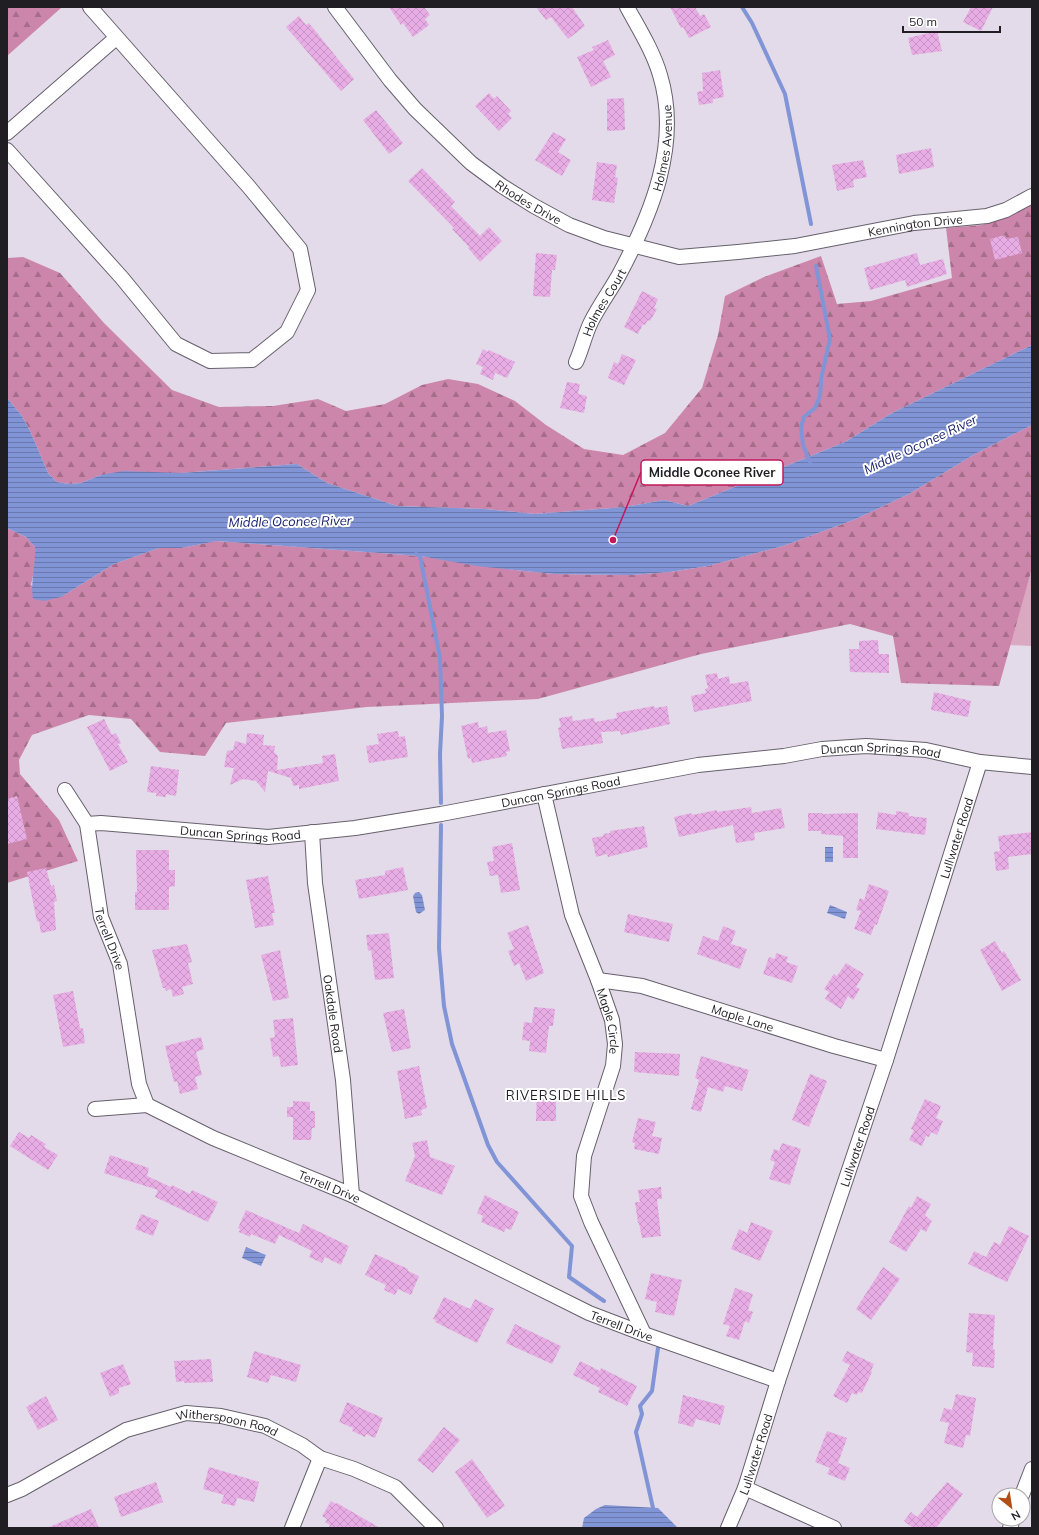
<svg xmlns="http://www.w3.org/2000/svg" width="1039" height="1535" font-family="Mulish,sans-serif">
	<defs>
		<pattern id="forest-firs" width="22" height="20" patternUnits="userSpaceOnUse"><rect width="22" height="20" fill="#cd86ab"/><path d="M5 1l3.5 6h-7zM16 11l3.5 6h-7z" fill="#a66d8b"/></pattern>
		<pattern id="water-rules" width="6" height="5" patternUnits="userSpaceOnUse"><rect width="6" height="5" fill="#8194d6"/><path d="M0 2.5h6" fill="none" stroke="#6978ad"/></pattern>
		<pattern id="building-cross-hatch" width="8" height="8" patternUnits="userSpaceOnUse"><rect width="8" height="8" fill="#e8ade5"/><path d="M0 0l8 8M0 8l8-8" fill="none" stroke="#c794c4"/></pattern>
	</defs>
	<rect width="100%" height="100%" fill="#e3dbea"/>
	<path fill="#dba8c1" d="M1032 568V646L1009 645Z"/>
	<path fill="url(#forest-firs)" d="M7 7H60L61 8 7 56Z
		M1032 204V345L892 413 845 442 688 506 664 500 625 507 535 514 485 509 397 506 327 483 297 464 181 473 101 475 81 483 69 484 57 482 48 473 31 433 22 416 7 398V258L23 257 60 273 104 323 172 390 219 407 273 406 318 399 346 411 385 404 422 385 448 379 478 384 515 401 546 425 584 449 623 455 665 433 702 388 718 335 725 296 764 277 821 256 837 304 871 301 952 278 946 228 982 225Z
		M1032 425V568L999 686 901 683 893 636 850 624 701 654 538 699 367 707 226 723 205 756 160 752 131 719 89 715 32 735 19 760 20 774 59 820 78 861 7 883V528L26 537 35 547V566L31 585 61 597 114 564 159 548H181L216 541 420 556 515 570 554 574 631 575 670 572 708 566 783 546 856 519 909 494 975 454Z"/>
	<path fill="url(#water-rules)" d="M1032 345V425L975 454 909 494 856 519 783 546 708 566 670 572 631 575 554 574 477 566 420 556 217 541 181 548H159L114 564 61 597 44 601 33 599C30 581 36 565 35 547L26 537 7 528V398L22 416 31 433 48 473 57 482 69 484 81 483 101 475 123 471 181 473 297 464 327 483 397 506 485 509 535 514 625 507 664 500 688 506 845 442 892 413Z
		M825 847H833V862H825Z
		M419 892 422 895 425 910 419 914 416 912 413 896 415 893Z
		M830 905 847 912 845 919 827 913Z
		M246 1247 266 1255 261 1266 242 1258Z
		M605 1505 658 1508 678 1528H582L584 1518 596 1509Z"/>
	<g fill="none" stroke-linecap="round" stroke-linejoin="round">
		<path stroke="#8194d6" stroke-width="4" d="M742 7 752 23 785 94 811 224
			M810 462 803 445 801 427 804 417 815 408 820 396 821 379 830 339 816 266
			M416 554 420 556 440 658 442 716 440 754 441 803
			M441 825 439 948 444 1006 452 1044 488 1145 497 1162 572 1246 569 1277 604 1301
			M653 1508 636 1432 642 1414 640 1406 652 1391 658 1348"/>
	</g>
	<path fill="url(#building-cross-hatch)" d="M389 7H424L430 15 425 19 429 25 413 37 403 23 401 25Z
		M536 7H572L585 26 568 39 551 17 546 20Z
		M670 7H695L700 16 704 14 711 27 689 38 683 27 681 28Z
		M971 7H993L981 31 963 22Z
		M299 16 306 25 309 23 354 79 341 91 286 27Z
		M937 31 942 51 912 55 908 38Z
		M608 40 615 55 603 61 611 77 591 87 577 57 594 50 592 47Z
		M720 70 724 97 713 99V103L699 105 697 92 703 91 702 73Z
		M489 93 494 99 497 96 511 111 508 114 512 118 499 131 475 106Z
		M624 98 625 130 607 131V99Z
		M376 110 403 143 389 154 363 120Z
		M553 132 566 139 558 152 571 160 562 176 535 160Z
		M931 148 934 167 899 174 896 155Z
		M863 160 867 177 853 180 854 187 837 191 832 165Z
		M597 162 617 165 615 177 618 178 614 203 592 200Z
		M422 168 455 202 451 206 480 236 489 227 502 241 480 262 468 248 469 247 452 229 454 228 408 181Z
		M1005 235 1006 239 1018 237 1022 253 995 260 990 239Z
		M536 253 557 255 555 270H552L550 297 533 296Z
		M917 253 920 265 943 259 947 274 907 287 905 280 870 290 864 268Z
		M642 291 658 299 654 308 657 309 650 321 648 320 645 325 643 324 638 334 624 327Z
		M483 349 488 352 489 350 515 362 507 378 495 373 493 380 480 374 483 367 476 364Z
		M622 354 636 360 624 385 608 378 614 362 618 364Z
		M567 382 580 384 578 394 587 396 584 413 560 408Z
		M878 640 879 654H889V673L850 672 849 649H859V641Z
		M717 673 718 679 729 676 730 684 748 681 752 701 694 712 691 696 706 693 705 689 708 688 705 675Z
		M934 692 971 701 968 717 931 710Z
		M654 706 655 708 667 706 670 724 621 735 620 731 601 732 603 743 562 749 558 728 561 727 559 718 572 716 573 721 594 718 595 722 617 718 616 713Z
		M104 719 112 735 116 733 121 743 118 744 128 762 110 771 87 727Z
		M478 722 479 728 487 726 488 733 506 730 510 751 506 752 507 756 472 763 471 758 468 759 461 726Z
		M398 731 399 737 405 736 408 757 369 763 366 746 379 744 377 734Z
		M247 733 264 735 263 745 275 746 274 752 278 756 277 770 323 763 322 756 335 754 339 781 299 789V785L293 786 291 778 268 771 265 792 256 781 243 779 230 785 234 768 224 767 227 751 233 750 235 741 246 744Z
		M151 766 179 770 176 796 166 794V797L156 796V793L147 792Z
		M17 796 27 839 7 844V799Z
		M751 807 752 813 781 808 785 828 754 833 755 840 736 843 733 825 679 837 674 817 692 813V815L717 810V812Z
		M896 811 909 813V816L927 818 925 835 876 829 878 812 896 815Z
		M808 813H822V814L858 813V858H843V836L821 834V831H808Z
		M644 826 648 847 608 857 607 854 596 857 592 838 604 836 603 834 610 833V831Z
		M1032 832V854L1008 857 1009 869 996 871 994 852 1000 851 998 836Z
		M512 843 520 890 501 893 498 875 490 876 487 862 494 861 492 847Z
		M136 850H169V870H175V886L169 887V910H135V892H137Z
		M403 867 408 890 359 899 355 880 385 875V871Z
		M46 868 51 886 54 885 57 901 54 902 56 930 41 933 39 921 37 922 27 872Z
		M268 876 275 913H272L274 925 255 928 246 880Z
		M869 884 889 891 877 925 875 924 871 935 854 929 861 911 856 910 860 898 864 900Z
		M628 914 673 924 669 942 624 932Z
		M528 925 544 973 526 981 519 963 514 966 508 951 514 949 507 933Z
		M723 926 736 931 731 944 747 949 740 969 697 954 703 936 718 941Z
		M389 933 394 978 375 980 371 950 368 951 366 935Z
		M995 941 1002 953 1004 951 1021 980 1002 991 980 950Z
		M187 944 192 962 188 963 193 984 182 987 184 994 173 997 171 989 166 991 165 988H163L152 950Z
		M280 950 289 998 273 1001 261 955Z
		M776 953 788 957 786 962 798 966 792 983 763 974 769 957 775 959Z
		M846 963 864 974 856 987 860 989 853 1000 848 996 841 1009 825 999 829 992 824 989 834 974 837 976Z
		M73 991 80 1028H83L85 1043 63 1047 53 995Z
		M534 1007 555 1009 553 1026H549L546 1053 529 1051 530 1041 522 1040 524 1022 532 1023Z
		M404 1009 411 1048 392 1052 383 1013Z
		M293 1018 298 1065 281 1067 279 1056 273 1057 270 1038 275 1037 273 1020Z
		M201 1037 204 1049 196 1052 202 1075 195 1077 198 1089 180 1094 177 1081 174 1082 165 1046Z
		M635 1052 680 1054 679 1076 634 1072Z
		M701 1056 749 1070 742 1091 725 1086 723 1092 708 1087 701 1112 691 1109 699 1080 695 1078Z
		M419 1066 427 1108 421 1110 422 1115 405 1119 397 1071Z
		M810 1074 827 1081 809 1127 792 1120Z
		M537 1093 556 1094V1121H536Z
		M925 1099 941 1106 936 1118 943 1121 937 1135 931 1132 929 1137 926 1136 922 1146 909 1140 914 1130 911 1129Z
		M293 1101 310 1102V1111H315V1128H312L311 1140H293V1117H287V1107H293Z
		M638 1118 656 1122 652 1136 662 1138 659 1154 634 1149 635 1143 632 1142Z
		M19 1132 29 1138 31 1135 46 1144 44 1147 58 1155 48 1170 10 1146Z
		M427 1140 430 1157 455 1166 442 1195 405 1181 415 1156 412 1143Z
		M782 1143 801 1149 790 1185 769 1179 775 1162 770 1160 774 1149 779 1151Z
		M110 1155 149 1168 147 1176 171 1187 172 1185 190 1194 192 1190 218 1202 208 1222 155 1197 158 1190 104 1173Z
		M661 1187 662 1199H657L661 1236 642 1238 639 1223H638L635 1202H640L638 1190Z
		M485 1195 519 1212 511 1230 506 1228 504 1232 481 1222 483 1216 477 1213Z
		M917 1196 931 1204 925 1215 932 1221 926 1232 921 1229 906 1252 889 1242 909 1206 911 1208Z
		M246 1210 299 1233 303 1224 349 1246 341 1265 325 1257 322 1263 309 1257 312 1251 279 1235 275 1244 251 1234 250 1237 239 1232 240 1229 238 1228Z
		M141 1214 159 1221 153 1236 135 1229Z
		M751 1222 773 1231 760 1261 731 1249 739 1229 747 1233Z
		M1009 1226 1029 1236 1007 1282 968 1264 974 1251 986 1257 994 1242 1000 1245Z
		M375 1254 408 1269V1271L419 1276 411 1295 398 1289 395 1295 384 1290 386 1285 365 1275Z
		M883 1267 900 1279 871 1320 856 1309Z
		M651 1273 682 1280 674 1316 655 1312 657 1302 645 1299Z
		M735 1288 753 1294 748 1310 753 1312 749 1323 745 1321 739 1340 726 1336 730 1326 723 1324Z
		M444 1297 470 1309 475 1299 494 1309 477 1343 435 1322 436 1320 433 1319Z
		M969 1313 995 1315 993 1349 995 1350 994 1368 972 1366 973 1353 966 1352Z
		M515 1324 561 1346 552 1364 506 1343Z
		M254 1351 301 1365 296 1382 271 1375 268 1383 247 1377Z
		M847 1351 874 1364 871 1371 872 1372 862 1393 858 1392 857 1395 852 1393 847 1403 833 1396 850 1365 842 1361Z
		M211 1359 213 1382 184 1383V1381L176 1382 174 1361Z
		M580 1361 600 1371 601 1368 637 1386 627 1406 598 1392 600 1388 573 1375Z
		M123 1364 131 1384 119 1388V1393L110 1397 100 1373Z
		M956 1394 976 1398 970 1436 966 1435 963 1448 944 1443 949 1423 940 1421 944 1408 952 1410Z
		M683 1395 725 1406 720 1425 696 1419 693 1427 678 1423Z
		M46 1396 58 1420 38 1430 26 1407Z
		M347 1402 383 1418 375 1438 366 1434 365 1437 352 1431 353 1428 339 1422Z
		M444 1427 460 1440 433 1473 417 1460Z
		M827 1431 847 1438 838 1463 850 1468 845 1481 827 1474 830 1468 815 1462Z
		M472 1459 505 1506 487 1518 455 1472Z
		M209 1467 259 1482 254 1502 237 1498 235 1506 221 1503 224 1495 203 1489Z
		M156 1482 163 1502 121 1517 114 1497Z
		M947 1482 963 1494 936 1528H913L904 1521 911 1512 917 1517Z
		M331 1501 336 1504 337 1503 380 1528H328L330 1525 325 1522 327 1519 322 1516Z
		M91 1509 99 1528H47Z"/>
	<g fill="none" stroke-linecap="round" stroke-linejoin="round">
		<g stroke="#66606c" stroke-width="16">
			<g id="minor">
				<path id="s1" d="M335 7 390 80 415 109 471 163 502 186 534 206 569 225 604 238 679 257 738 252 795 246 914 223 987 216 1006 210 1032 196"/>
				<path d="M7 133 116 38"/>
				<path d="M7 150 122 278 176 344 210 361 252 360 287 332 308 290 300 249 249 187 90 7"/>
				<path id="s2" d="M576 362C582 349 585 334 591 322 599 306 610 291 619 275 651 215 681 144 660 75 653 51 639 29 627 7"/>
				<path id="s3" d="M65 790 87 824 101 917 120 964 139 1084 147 1105 213 1138 352 1195 589 1313 644 1334 778 1381"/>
				<path id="s4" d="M544 794 572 915 598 980 612 1020 615 1044 613 1066 584 1156 581 1196 591 1222 644 1334"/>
				<path id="s5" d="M87 824 101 823 268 837 355 828 441 814 698 765 784 756 822 749 866 746 926 750 980 762 1032 767"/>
				<path id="s6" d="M312 832 315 883 343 1080 352 1195"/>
				<path id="s7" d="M598 980 642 986 834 1046 886 1060"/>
				<path d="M95 1109 147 1105"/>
				<path d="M745 1488 834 1528"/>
				<path id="s8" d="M7 1495 22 1489 126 1430 186 1413 221 1416 265 1426 302 1445 320 1458 354 1469 395 1487 436 1528"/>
				<path d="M1022 1495 1032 1469"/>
				<path d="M292 1528 320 1458"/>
				<path id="s9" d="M728 1528 745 1488 778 1381 886 1060 980 762"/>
				<path d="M1010 1528 1013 1519"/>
			</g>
		</g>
		<use href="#minor" stroke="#fff" stroke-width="14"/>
	</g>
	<g text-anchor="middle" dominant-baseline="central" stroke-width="4" stroke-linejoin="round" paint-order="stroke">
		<g font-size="12" fill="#211e23" stroke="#fff">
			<text stroke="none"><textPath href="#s2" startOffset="233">Holmes Avenue</textPath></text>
			<text stroke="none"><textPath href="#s1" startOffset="277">Rhodes Drive</textPath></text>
			<text stroke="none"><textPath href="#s1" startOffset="677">Kennington Drive</textPath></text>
			<text stroke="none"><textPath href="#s2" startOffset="66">Holmes Court</textPath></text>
			<text stroke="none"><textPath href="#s5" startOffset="802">Duncan Springs Road</textPath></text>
			<text stroke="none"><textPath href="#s5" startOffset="478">Duncan Springs Road</textPath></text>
			<text stroke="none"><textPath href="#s5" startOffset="154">Duncan Springs Road</textPath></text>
			<text stroke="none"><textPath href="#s9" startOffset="727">Lullwater Road</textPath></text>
			<text stroke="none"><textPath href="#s3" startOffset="158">Terrell Drive</textPath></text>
			<text stroke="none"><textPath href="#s6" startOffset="183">Oakdale Road</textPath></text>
			<text stroke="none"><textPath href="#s7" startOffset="150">Maple Lane</textPath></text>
			<text stroke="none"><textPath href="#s4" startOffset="237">Maple Circle</textPath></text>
			<text stroke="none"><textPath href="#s9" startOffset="403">Lullwater Road</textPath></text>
			<text stroke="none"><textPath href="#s3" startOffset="529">Terrell Drive</textPath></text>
			<text stroke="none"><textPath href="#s3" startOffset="853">Terrell Drive</textPath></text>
			<text stroke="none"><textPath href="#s8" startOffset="240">Witherspoon Road</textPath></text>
			<text stroke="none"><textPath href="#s9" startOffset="79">Lullwater Road</textPath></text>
		</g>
		<g font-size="13" font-style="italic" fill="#1a226e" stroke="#fff">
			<text transform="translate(920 444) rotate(-25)">Middle Oconee River</text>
			<text transform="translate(290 521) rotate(-1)">Middle Oconee River</text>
		</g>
		<g font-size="13" letter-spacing="1" fill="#211e23" stroke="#fff">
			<text x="566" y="1095">RIVERSIDE HILLS</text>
		</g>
	</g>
	<path fill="none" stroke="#c2185b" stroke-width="1.5" d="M613 540L641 472"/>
	<circle fill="#c2185b" stroke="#fff" stroke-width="1.5" cx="613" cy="540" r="4"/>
	<rect fill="#fff" stroke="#c2185b" stroke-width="1.5" x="641" y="460" width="142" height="25" rx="4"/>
	<g font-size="13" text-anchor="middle" font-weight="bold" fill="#211e23">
		<text x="712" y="477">Middle Oconee River</text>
	</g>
	<rect width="1039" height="1535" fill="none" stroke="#211e23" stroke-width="16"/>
	<g transform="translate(1011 1507) rotate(150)"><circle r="19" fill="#ffffff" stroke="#a6a5a7"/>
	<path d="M0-3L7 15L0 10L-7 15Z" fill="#b24f17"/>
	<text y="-6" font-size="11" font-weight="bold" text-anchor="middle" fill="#211e23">N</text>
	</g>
	<path d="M903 26v6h97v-6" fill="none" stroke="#211e23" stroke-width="2"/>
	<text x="909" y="26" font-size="12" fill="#211e23" stroke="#ffffff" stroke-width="3" paint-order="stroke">50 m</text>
</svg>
